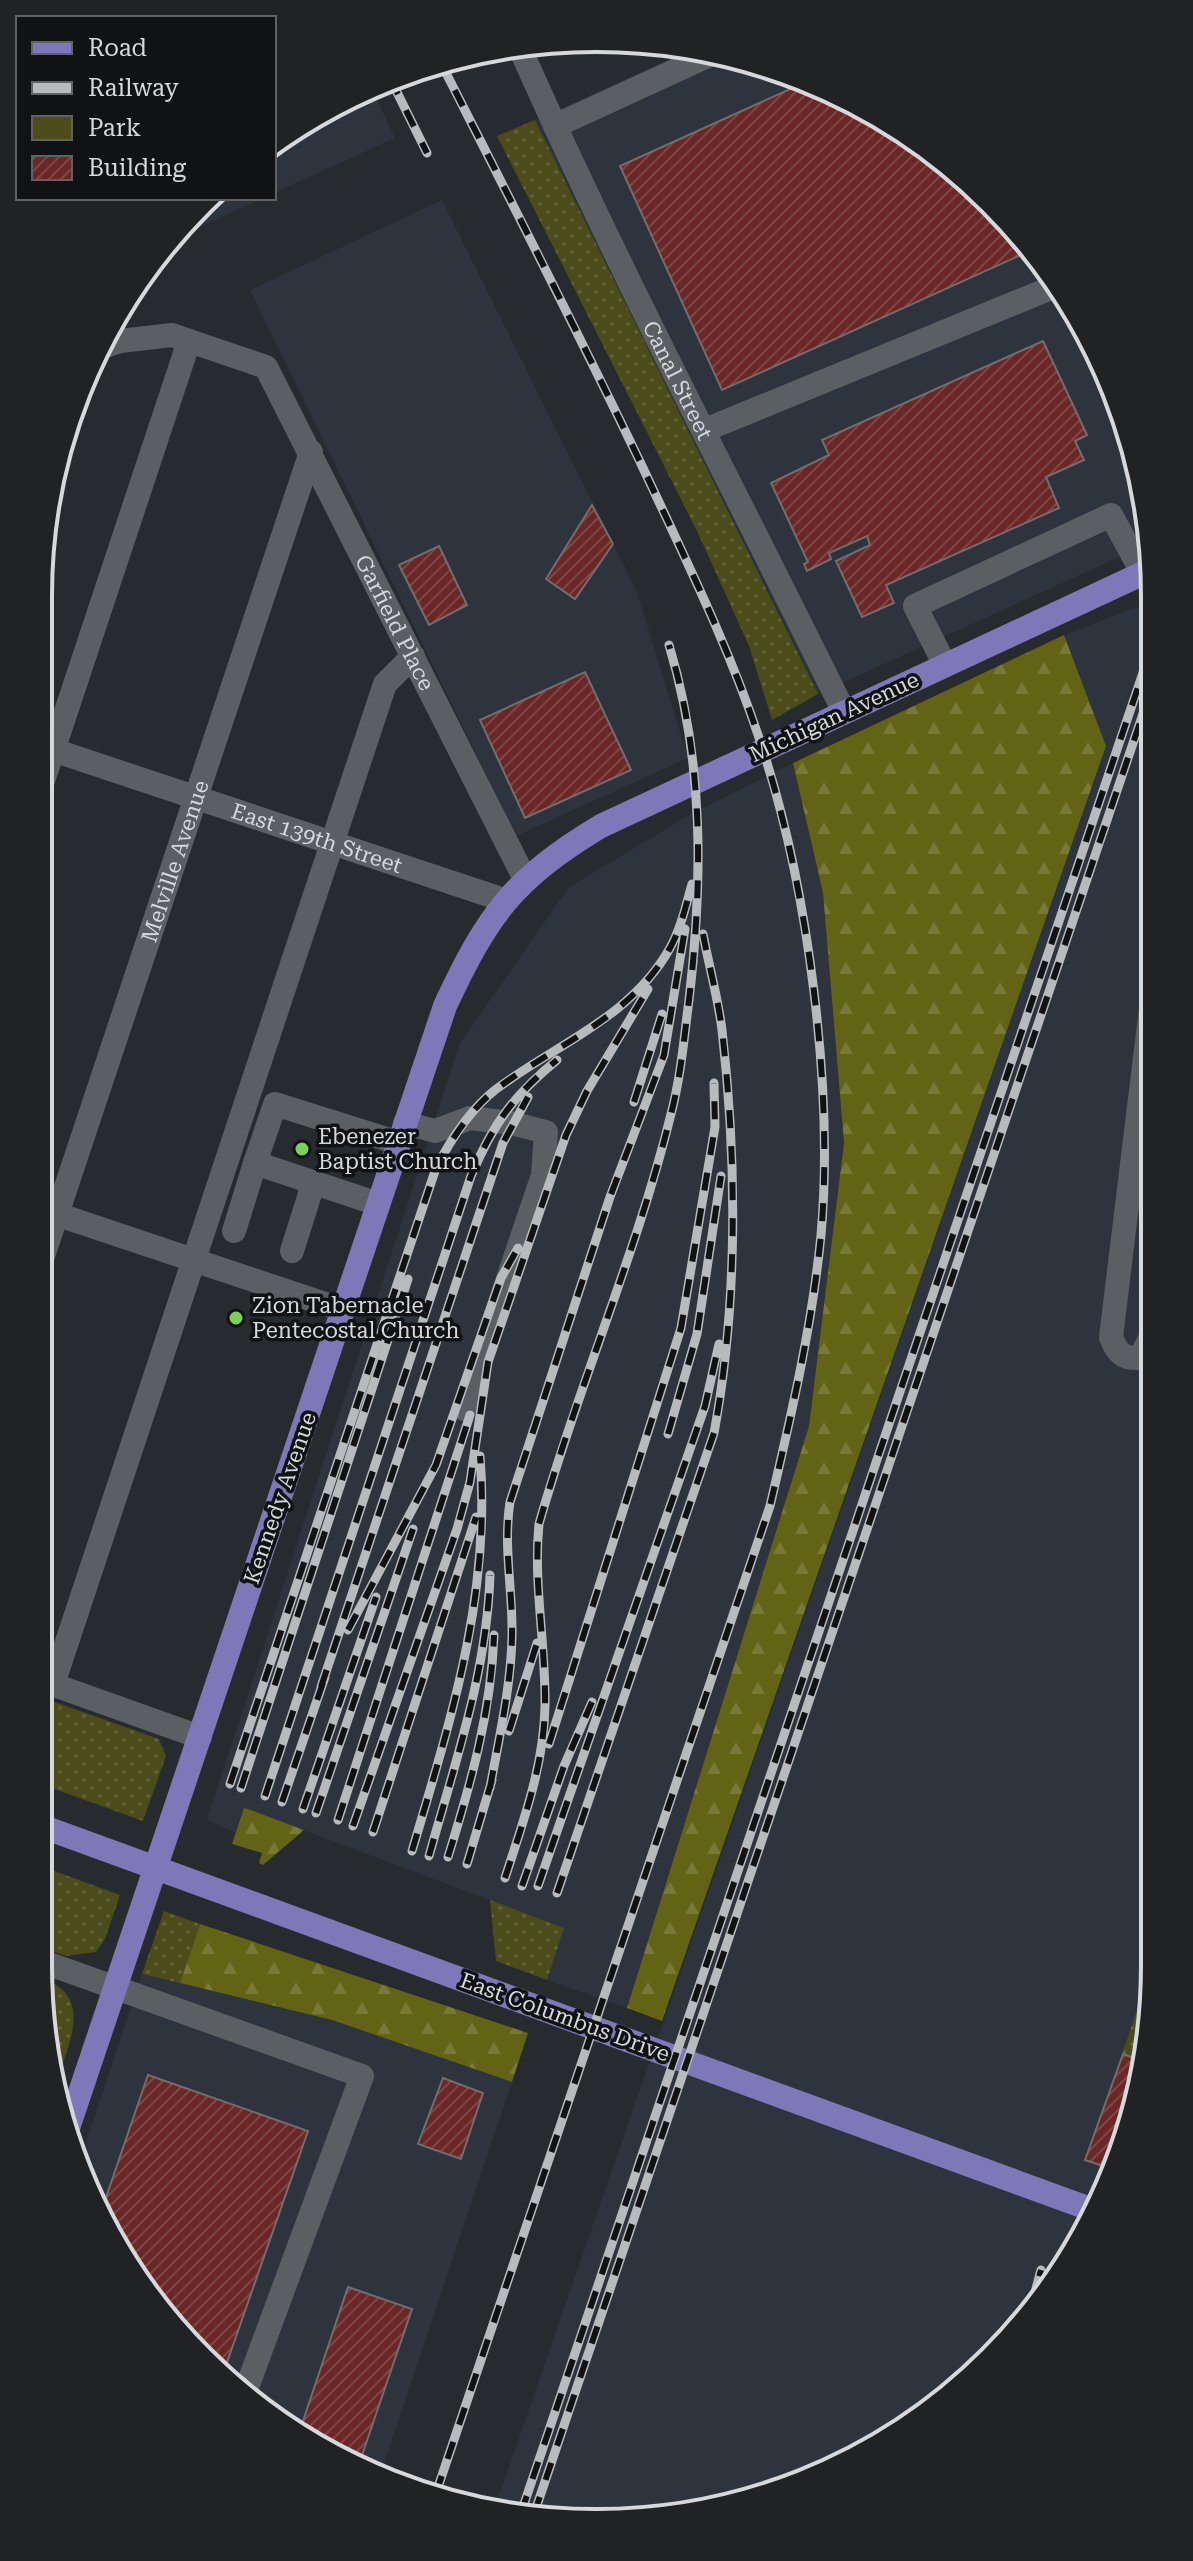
<svg xmlns="http://www.w3.org/2000/svg" width="1193" height="2561" font-family="'Roboto Serif',serif">
	<defs>
		<pattern id="green-dots" width="8" height="8" patternUnits="userSpaceOnUse" patternTransform="scale(2)"><rect width="8" height="8" fill="#4b4c1a"/><path d="M2 2h.1M6 6h.1" fill="none" stroke="#64653b" stroke-width="1.8" stroke-linecap="round"/></pattern>
		<pattern id="forest-firs" width="22" height="20" patternUnits="userSpaceOnUse" patternTransform="scale(2)"><rect width="22" height="20" fill="#626314"/><path d="M5 1l3.5 6h-7zM16 11l3.5 6h-7z" fill="#787936"/></pattern>
		<pattern id="building-hatch" width="6" height="6" patternUnits="userSpaceOnUse" patternTransform="scale(2)"><rect width="6" height="6" fill="#6b2726"/><path d="M-1 1l2-2M0 6l6-6M5 7l2-2" fill="none" stroke="#7f4645"/></pattern>
	</defs>
	<rect width="100%" height="100%" fill="#272a2e"/>
	<path fill="#2d343d" d="M694 48 810 80 936 153 1039 256 1112 382 1150 523V543L818 694 535 120Z
		M371 87 395 138 274 193V142Z
		M206 198H263L169 241Z
		M442 200 637 592 688 758 516 836 250 290Z
		M1150 602 1155 1956 1122 2054 1145 2063 1113 2178 1016 2333 875 2448 776 2493 670 2518 493 2513 1106 746 1064 635Z
		M793 763 823 893 844 1143 809 1426 627 2008 547 1980 564 1928 245 1808 236 1833 207 1820 460 1043 569 887 689 815Z
		M142 1974 332 2020 512 2082 381 2472 318 2448 176 2332 113 2243 78 2167Z"/>
	<path fill="url(#green-dots)" d="M535 120 818 694 772 720 749 646 698 533 497 136Z
		M38 1696 159 1739 166 1756 143 1821 38 1783Z
		M38 1865 120 1895 105 1939 96 1952 66 1956 38 1946Z
		M490 1900 564 1928 547 1980 496 1961Z
		M164 1911 200 1924 180 1983 142 1974Z
		M1155 1956V1965L1145 2063 1122 2054Z
		M40 1977C94 1996 70 2040 57 2080Z"/>
	<path fill="url(#forest-firs)" d="M1064 635 1106 746 662 2021 627 2008 809 1426 844 1143 823 893 793 763Z
		M244 1808H245L304 1830 263 1865 259 1863 262 1853 232 1844Z
		M200 1924 528 2033 512 2082 332 2020 180 1983Z"/>
	<path fill="url(#building-hatch)" stroke="#746d6d" stroke-width="2" d="M810 80 936 153 1010 227 1023 254 722 390 620 166Z
		M1043 341 1087 435 1075 441 1084 460 1046 477 1059 508 886 585 894 603 862 617 836 561 870 545 867 536 829 553 831 559 807 571 804 564 808 562 771 483 829 455 822 440Z
		M592 505 613 544 575 599 546 579Z
		M439 546 467 605 429 625 399 565Z
		M585 672 631 770 525 818 480 720Z
		M1123 2054 1145 2062 1115 2170 1085 2160Z
		M148 2075 308 2131 224 2371 176 2332 113 2243 100 2215Z
		M443 2078 483 2093 461 2159 418 2144Z
		M348 2287 412 2309 359 2464 318 2448 299 2433Z"/>
	<g fill="none" stroke-linecap="round" stroke-linejoin="round">
		<g stroke="#5b5e63" stroke-width="24">
			<path id="s1" d="M519 46C619 272 735 490 844 712"/>
			<path d="M555 126 716 52"/>
			<path id="s2" d="M99 348 120 341 172 335 266 367 525 879"/>
			<path d="M705 430 1056 286"/>
			<path d="M945 665 915 606 1111 515 1143 574"/>
			<path id="s3" d="M38 745 504 900"/>
			<path d="M38 796 189 341"/>
			<path d="M1152 1000 1111 1337C1117 1353 1123 1359 1140 1358L1153 1333"/>
			<path d="M405 1123 435 1131 470 1118 511 1123 546 1132 543 1175 464 1409"/>
			<path d="M255 1163 275 1104 399 1143"/>
			<path d="M38 1208 343 1310"/>
			<path d="M234 1231 255 1163 378 1204"/>
			<path d="M292 1251 313 1184"/>
			<path id="s4" d="M38 1271 311 452"/>
			<path d="M40 1680 200 1737"/>
			<path d="M53 1684 385 684 413 656"/>
			<path d="M38 1960 362 2076 246 2390"/>
		</g>
		<path stroke="#7e78b8" stroke-width="24" d="M38 1825 1093 2210
			M66 2134 445 1006C488 914 513 879 601 826L1150 570"/>
		<g stroke="#b8bbbe" stroke-width="9">
			<path id="rail" d="M390 78 427 153
				M634 1102 662 1014
				M668 1434 697 1334 721 1176
				M348 1630 436 1465 501 1278 518 1248
				M321 1687 503 1143 528 1097
				M509 1731 537 1643
				M549 1744 681 1328 715 1127 714 1083
				M230 1784 436 1168C450 1141 471 1109 495 1090 556 1044 631 1018 670 948 681 928 686 905 692 884
				M241 1788 408 1279
				M490 1788C499 1738 511 1687 512 1636 513 1591 503 1547 510 1502L610 1197 664 1055 685 929
				M265 1796 471 1176C493 1124 513 1096 557 1060
				M282 1802 325 1677
				M303 1809 376 1597
				M316 1813 413 1529
				M338 1820 470 1415
				M353 1826 457 1529 470 1482 488 1362 566 1135 587 1091 648 989
				M373 1832 476 1517
				M412 1851C451 1719 491 1595 480 1456
				M429 1856C455 1763 487 1672 490 1575
				M448 1857C471 1783 491 1713 494 1635
				M467 1864 492 1780
				M505 1878C523 1822 544 1766 545 1706 546 1645 533 1584 539 1524 578 1386 637 1253 671 1114 681 1076 684 1038 689 1000 703 881 704 761 669 645
				M522 1886 564 1766 592 1702
				M538 1886 705 1406 719 1344
				M557 1893 714 1433C738 1304 737 1161 722 1030 718 998 709 966 703 934
				M1030 2311 1041 2270
				M436 2493 770 1506C791 1416 812 1327 821 1235 834 1089 808 889 763 750 732 653 686 560 643 468 578 332 509 197 441 63
				M521 2513 1151 649
				M534 2514 1151 690"/>
		</g>
		<use href="#rail" stroke="#111214" stroke-width="6" stroke-dasharray="18" stroke-linecap="butt"/>
	</g>
	<g fill="#79d158" stroke="#111214" stroke-width="3">
		<circle cx="302" cy="1149" r="8"/>
		<circle cx="236" cy="1318" r="8"/>
	</g>
	<g text-anchor="middle" dominant-baseline="central" stroke-width="7" stroke-linejoin="round" paint-order="stroke">
		<g font-size="22" fill="#d6d8db" stroke="#111214">
			<text stroke="none"><textPath href="#s1" startOffset="370">Canal Street</textPath></text>
			<text stroke="none"><textPath href="#s2" startOffset="460">Garfield Place</textPath></text>
			<text transform="translate(834 717) rotate(-25)">Michigan Avenue</text>
			<text stroke="none"><textPath href="#s3" startOffset="294">East 139th Street</textPath></text>
			<text stroke="none"><textPath href="#s4" startOffset="432">Melville Avenue</textPath></text>
			<text transform="translate(280 1498) rotate(-71)">Kennedy Avenue</text>
			<text transform="translate(565 2017) rotate(20)">East Columbus Drive</text>
		</g>
		<g font-size="22" fill="#d6d8db" stroke="#111214" text-anchor="start">
			<text x="318" y="1136">Ebenezer<tspan x="318" dy="25">Baptist Church</tspan></text>
			<text x="252" y="1305">Zion Tabernacle<tspan x="252" dy="25">Pentecostal Church</tspan></text>
		</g>
	</g>
	<path d="M0 0H1193V2561H0ZM596 52H597A544 544 0 0 1 1141 596V1965A544 544 0 0 1 597 2509H596A544 544 0 0 1 52 1965V596A544 544 0 0 1 596 52Z" fill="#212224" fill-rule="evenodd"/>
	<path fill="none" stroke="#d6d8db" stroke-width="4" d="M596 52H597A544 544 0 0 1 1141 596V1965A544 544 0 0 1 597 2509H596A544 544 0 0 1 52 1965V596A544 544 0 0 1 596 52Z"/>
	<rect x="16" y="16" width="260" height="184" fill="#111214" stroke="#606164" stroke-width="2"/>
	<rect x="32" y="42" width="40" height="12" fill="#7e78b8" stroke="#606164" stroke-width="2"/>
	<text x="88" y="56" font-size="24" fill="#d6d8db">Road</text>
	<rect x="32" y="82" width="40" height="12" fill="#b8bbbe" stroke="#606164" stroke-width="2"/>
	<text x="88" y="96" font-size="24" fill="#d6d8db">Railway</text>
	<rect x="32" y="116" width="40" height="24" fill="#4b4c1a" stroke="#606164" stroke-width="2"/>
	<text x="88" y="136" font-size="24" fill="#d6d8db">Park</text>
	<rect x="32" y="156" width="40" height="24" fill="url(#building-hatch)" stroke="#606164" stroke-width="2"/>
	<text x="88" y="176" font-size="24" fill="#d6d8db">Building</text>
</svg>
